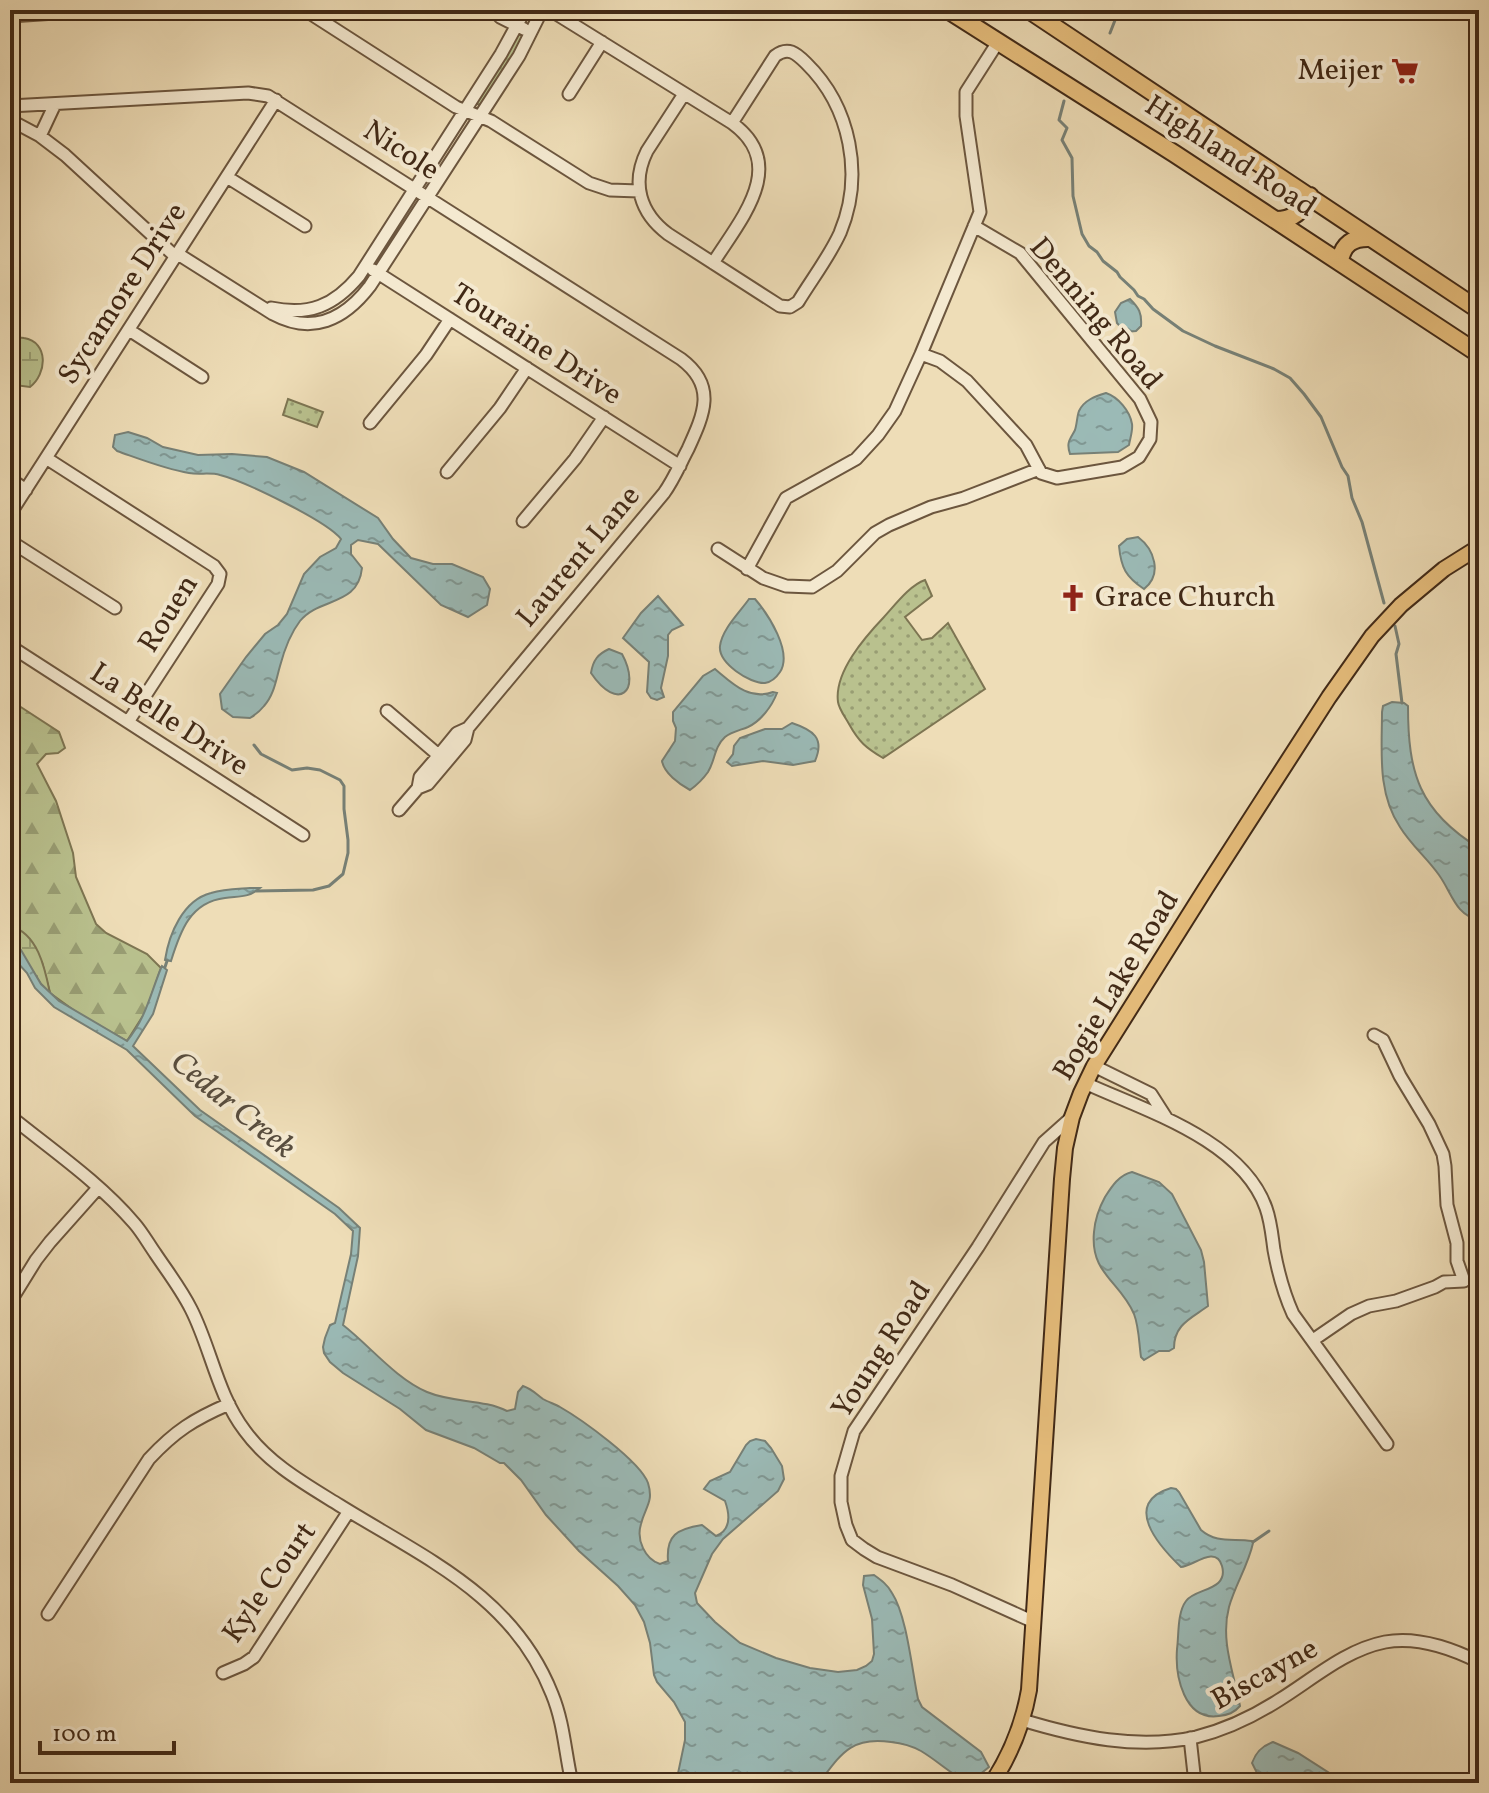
<svg xmlns="http://www.w3.org/2000/svg" width="1489" height="1793" font-family="Vollkorn,serif">
	<defs>
		<pattern id="grass-dots" width="8" height="8" patternUnits="userSpaceOnUse" patternTransform="scale(2)"><rect width="8" height="8" fill="#b9c18e"/><path d="M2 2h.1M6 6h.1" fill="none" stroke="#989d73" stroke-width="1.8" stroke-linecap="round"/></pattern>
		<pattern id="forest-firs" width="22" height="20" patternUnits="userSpaceOnUse" patternTransform="scale(2)"><rect width="22" height="20" fill="#b9c18e"/><path d="M5 1l3.5 6h-7zM16 11l3.5 6h-7z" fill="#989d73"/></pattern>
		<pattern id="wetland-marsh" width="20" height="14" patternUnits="userSpaceOnUse" patternTransform="scale(2)"><rect width="20" height="14" fill="#b9c18e"/><path d="M1 5h8M5 5V1M11 12h8M15 12V8" fill="none" stroke="#989d73"/></pattern>
		<pattern id="water-ripples" width="26" height="14" patternUnits="userSpaceOnUse" patternTransform="scale(2)"><rect width="26" height="14" fill="#9bbab6"/><path d="M2 4q2-2 4 0t4 0M15 11q2-2 4 0t4 0" fill="none" stroke="#809793"/></pattern>
	</defs>
	<rect width="100%" height="100%" fill="#eeddb7"/>
	<filter id="stains"><feTurbulence type="fractalNoise" baseFrequency=".0025" numOctaves="4"/><feColorMatrix values="0 0 0 0 .2 0 0 0 0 .09 0 0 0 0 .02 0 0 0 .5 -.17"/></filter>
	<radialGradient id="worn" r=".72"><stop offset=".6" stop-color="#630" stop-opacity="0"/><stop offset="1" stop-color="#630" stop-opacity=".3"/></radialGradient>
	<path fill="url(#grass-dots)" stroke="#7d7552" stroke-width="2" d="M520 34 524 39 482 105 477 104 476 102 517 36Z
		M288 399 323 412 317 427 283 415Z
		M925 580 932 596 905 617 922 640 932 638 948 623 985 689 883 758C866 748 859 742 849 724 845 717 839 709 838 702 834 672 865 637 884 617 895 605 910 585 925 580Z"/>
	<path fill="url(#forest-firs)" stroke="#7d7552" stroke-width="2" d="M10 700 59 732 65 748 58 753 46 754 37 764 56 801 73 853 76 877 96 924 106 933 147 954 161 968 146 1011 127 1041 79 1014 50 993 42 962 12 926H10Z"/>
	<path fill="url(#wetland-marsh)" stroke="#7d7552" stroke-width="2" d="M10 338C15 338 19 337 24 338 49 342 47 374 30 387L15 385 10 390Z
		M10 926C38 933 45 969 50 993L41 984 18 948H10Z"/>
	<path fill="url(#water-ripples)" stroke="#778076" stroke-width="2" d="M1130 299C1139 308 1142 313 1141 326L1136 331 1125 332 1117 323 1115 312 1121 303Z
		M1106 393C1118 397 1130 411 1132 424 1133 430 1130 439 1129 445L1118 452 1070 454C1066 442 1070 440 1075 430 1077 424 1077 416 1079 411 1084 400 1096 396 1106 393Z
		M128 432 147 438 163 447 198 455 232 454 267 457 304 472 378 518 393 539 411 558 433 564H452L483 577 490 589 487 605 468 617 441 605 378 544 358 540 351 545V554L362 568C358 607 319 597 300 621 290 634 284 651 280 666 276 680 274 695 264 706 260 711 255 715 250 718L233 717 222 709 220 694 246 657 265 634 278 625 287 614 304 574 320 557 336 548 341 539C327 521 244 481 220 475 210 472 199 475 189 473 165 469 140 459 117 451L113 447 115 435Z
		M1138 537C1154 549 1163 574 1144 589 1126 577 1121 568 1119 546L1127 539Z
		M658 596 683 625 672 630 668 635V656L661 688 664 697 657 700 651 698 647 692 649 662 623 638 641 613Z
		M749 599H755C768 614 793 652 780 672 776 678 772 682 765 683 750 684 718 663 720 646 722 629 740 612 749 599Z
		M609 649 622 654C642 691 618 713 591 673 593 660 598 654 609 649Z
		M715 669C732 683 749 701 773 692L777 693C772 706 761 721 748 727 741 730 731 732 725 737 714 747 715 761 708 772 703 779 697 785 690 790 679 784 664 773 662 761L675 741 676 728 673 721V712L703 676Z
		M1392 702 1404 703 1408 706C1408 773 1419 811 1479 848V920C1455 915 1452 893 1439 875 1427 858 1411 845 1400 827 1377 793 1382 751 1382 712L1383 706Z
		M792 723C813 730 825 738 815 761L793 765 763 761 732 766 727 762 733 754 734 746 740 738 765 729H782Z
		M250 888H260C248 898 240 896 225 898 190 902 180 932 171 961L165 960C169 934 183 900 211 893 224 889 237 889 250 888Z
		M10 948H17L21 950 41 984 59 1001 127 1041C146 1018 150 995 161 968L162 966 167 970 153 1014 133 1046 200 1110 339 1208 360 1228 358 1256 343 1325C370 1346 395 1378 427 1392 453 1403 483 1399 507 1411L515 1409 518 1392 523 1386C532 1389 536 1394 543 1399 548 1402 555 1404 560 1407 581 1419 640 1461 648 1483 654 1502 645 1507 641 1524 636 1540 645 1559 660 1564L668 1561C666 1535 677 1529 702 1525L716 1536C731 1530 730 1515 725 1501L704 1489 710 1481 730 1472 746 1445 750 1441 756 1439 765 1441 771 1448 782 1466 784 1479 778 1491 723 1539 712 1554 695 1593 697 1603 715 1622 740 1643 776 1658 810 1668 838 1672 857 1670 866 1666 872 1661 874 1654 872 1619 863 1585 864 1576 874 1575C881 1580 888 1585 892 1593 907 1616 912 1671 918 1699L922 1707 981 1752 989 1767 979 1775 963 1780C949 1772 936 1760 921 1751 912 1746 901 1743 891 1742 851 1736 841 1754 819 1783H676L685 1740V1722L674 1702 657 1682 654 1675 650 1643 644 1622 635 1605 618 1586 579 1551 546 1515 521 1480 504 1463H500L474 1448 426 1430 400 1409 343 1373 330 1362 324 1353 323 1347 325 1338 330 1325 335 1323 351 1254 353 1231 335 1214 195 1116 127 1050 54 1007 35 988 27 973 17 962 10 958Z
		M1132 1172 1159 1182 1172 1194 1201 1250 1204 1262 1208 1306C1192 1318 1174 1324 1174 1348L1169 1351H1159L1144 1360 1141 1357C1139 1343 1139 1327 1134 1314 1120 1281 1090 1274 1094 1232 1095 1219 1099 1208 1105 1197 1112 1186 1119 1175 1132 1172Z
		M1171 1488 1176 1489 1179 1492 1201 1530C1217 1544 1233 1538 1252 1541L1253 1543C1248 1566 1235 1585 1229 1607 1220 1641 1234 1673 1240 1706 1234 1713 1228 1715 1219 1716 1184 1721 1175 1676 1177 1649 1179 1635 1177 1613 1186 1601 1195 1588 1229 1591 1222 1566 1216 1544 1192 1567 1181 1567 1159 1546 1121 1503 1171 1488Z
		M1273 1742 1298 1753 1345 1783H1262L1252 1763C1256 1752 1262 1746 1273 1742Z"/>
	<g fill="none" stroke-linecap="round" stroke-linejoin="round">
		<path stroke="#778076" stroke-width="3" d="M1110 33 1119 10
			M1064 101 1059 120 1067 128 1062 140 1072 158 1073 196 1082 234 1089 246 1097 252 1103 261 1117 272 1120 277 1134 290 1138 296 1144 299 1153 309 1183 331 1215 346 1274 369 1290 378 1304 394 1321 417 1342 467 1348 476 1352 498 1362 522 1384 603
			M1395 626 1399 644 1396 654 1402 703
			M254 745 261 754 292 770 307 768 320 770 340 780 344 786V809L348 840V853L343 874 329 886 313 890 256 891
			M165 967 167 961
			M1253 1542 1269 1531"/>
		<g stroke="#6c563e" stroke-width="15">
			<path id="minor" d="M305 10 456 107 491 121 589 183 610 190 639 191
				M495 10 500 17 524 29
				M550 10 732 123C790 165 740 220 713 263
				M10 16 101 10
				M569 94 602 42
				M684 94 647 151C631 183 640 213 668 234L780 306 790 307 798 302C812 279 829 257 840 233 864 176 851 107 806 63 796 53 788 46 775 56L732 123
				M10 106 248 93 268 96 681 359C717 386 704 414 688 449 680 464 674 479 664 493L468 728 457 733 439 755 420 777 418 788 399 810
				M10 120 40 136 65 155 176 257
				M40 136 55 104
				M227 177 305 226
				M178 254 273 314C312 335 344 320 370 286L519 56 542 10
				M373 270 680 466
				M271 308C309 316 334 306 359 276L501 54 525 10
				M129 330 202 377
				M921 354 940 361 967 381 1026 445 1041 473 1057 478 1122 467 1139 457 1150 439 1151 422 1140 399 1020 253 974 226
				M370 423 426 355 450 319
				M46 458 214 566 220 574 218 584 128 722
				M447 472 500 408 527 368
				M10 479 26 490
				M10 514 276 100
				M523 521 575 459 604 417
				M10 541 115 608
				M718 549 763 578 786 586 812 587 837 571 875 533 889 525 931 507 964 498 1039 469
				M747 569 786 498 856 459 878 435 895 411 921 354 980 212 966 116V92L998 42
				M10 646 303 835
				M387 711 443 759
				M418 788 428 784 465 740 468 728
				M1094 1066 1151 1094 1167 1119
				M1085 1083C1146 1111 1242 1140 1266 1208 1271 1222 1272 1236 1274 1250 1278 1272 1284 1294 1293 1314L1387 1444
				M10 1116C52 1150 99 1182 134 1223 142 1232 148 1243 155 1253 167 1271 181 1289 191 1309 211 1348 217 1394 245 1431 269 1464 305 1484 339 1505 424 1558 513 1595 552 1694 564 1723 565 1753 572 1783
				M10 1302 36 1260 50 1242 98 1188
				M1313 1340 1351 1314 1369 1306 1396 1301 1435 1287 1444 1282 1464 1281 1457 1261V1243L1447 1205 1445 1166 1443 1154 1429 1124 1400 1076 1383 1040 1374 1035
				M48 1614 149 1459C175 1431 194 1419 229 1404
				M1034 1622 952 1585 877 1557 864 1549 852 1540 846 1525 841 1502V1476L854 1431 978 1247 1044 1142 1072 1117
				M223 1673 244 1664 254 1657 349 1511
				M1022 1720C1078 1737 1138 1750 1196 1737 1224 1730 1254 1716 1279 1700 1313 1679 1345 1650 1385 1642 1417 1636 1451 1648 1479 1662
				M1190 1738 1195 1783"/>
		</g>
		<g stroke="#412916" stroke-width="18">
			<path id="major" d="M992 1783C1011 1754 1023 1724 1029 1690L1062 1179 1065 1148 1072 1117 1081 1093 1094 1066 1206 888 1329 697 1372 636 1401 605 1444 569 1479 547"/>
		</g>
		<g stroke="#412916" stroke-width="20">
			<path id="highway" d="M948 10 1175 154 1479 354
				M1029 10 1479 310
				M1276 220C1294 220 1301 211 1310 196
				M1340 262C1342 244 1353 237 1371 238"/>
		</g>
		<use href="#minor" stroke="#f4e9d0" stroke-width="11"/>
		<use href="#major" stroke="#e7be7c" stroke-width="14"/>
		<use href="#highway" stroke="#e7be7c" stroke-width="16"/>
	</g>
	<defs>
		<g id="supermarket-bare" transform="scale(2.16)"><path d="M-6-5.5h2.5l.6 2H6L4.5 2H-2.5L-4.4-4H-6ZM-1.5 3.2a1.3 1.3 0 1 0 .1 0ZM3 3.2a1.3 1.3 0 1 0 .1 0Z" fill="#8f2418" stroke="#f4e9d0" stroke-width="2.5" paint-order="stroke"/></g>
		<g id="church-bare" transform="scale(2.16)"><path d="M-1.2-6h2.4v3.5h3.3v2.4h-3.3V6h-2.4V-.1h-3.3v-2.4h3.3Z" fill="#8f2418" stroke="#f4e9d0" stroke-width="2.5" paint-order="stroke"/></g>
	</defs>
	<g fill-rule="evenodd">
		<use href="#supermarket-bare" x="1405" y="71"/>
		<use href="#church-bare" x="1073" y="598"/>
	</g>
	<g text-anchor="middle" dominant-baseline="central" stroke-width="8" stroke-linejoin="round" paint-order="stroke">
		<g font-size="30" fill="#412916" stroke="#f4e9d0" text-anchor="end">
			<text x="1383" y="71">Meijer</text>
			<text x="1095" y="598" text-anchor="start">Grace Church</text>
		</g>
		<g font-size="30" fill="#412916" stroke="#f4e9d0">
			<text transform="translate(401 151) rotate(33)">Nicole</text>
			<text transform="translate(1230 157) rotate(33)">Highland Road</text>
			<text transform="translate(123 294) rotate(-57)">Sycamore Drive</text>
			<text transform="translate(1095 314) rotate(50)">Denning Road</text>
			<text transform="translate(536 345) rotate(33)">Touraine Drive</text>
			<text transform="translate(579 557) rotate(-50)">Laurent Lane</text>
			<text transform="translate(169 614) rotate(-58)">Rouen</text>
			<text transform="translate(169 720) rotate(33)">La Belle Drive</text>
			<text transform="translate(1117 986) rotate(-59)">Bogie Lake Road</text>
			<text transform="translate(882 1350) rotate(-57)">Young Road</text>
			<text transform="translate(270 1583) rotate(-55)">Kyle Court</text>
			<text transform="translate(1265 1675) rotate(-29)">Biscayne</text>
		</g>
		<g font-size="32" font-style="italic" fill="#584d3e" stroke="#f4e9d0">
			<text transform="translate(232 1106) rotate(39)">Cedar Creek</text>
		</g>
	</g>
	<rect width="1489" height="1793" fill="none" stroke="#eeddb7" stroke-width="40"/>
	<rect x="12" y="12" width="1465" height="1769" fill="none" stroke="#412916" stroke-width="4"/>
	<rect x="20" y="20" width="1449" height="1753" fill="none" stroke="#412916" stroke-width="2"/>
	<path d="M40 1741v12h134v-12" fill="none" stroke="#412916" stroke-width="4"/>
	<text x="52" y="1741" font-size="24" fill="#412916" stroke="#f4e9d0" stroke-width="6" paint-order="stroke">100 m</text>
	<rect width="100%" height="100%" filter="url(#stains)"/>
	<rect width="100%" height="100%" fill="url(#worn)"/>
</svg>
